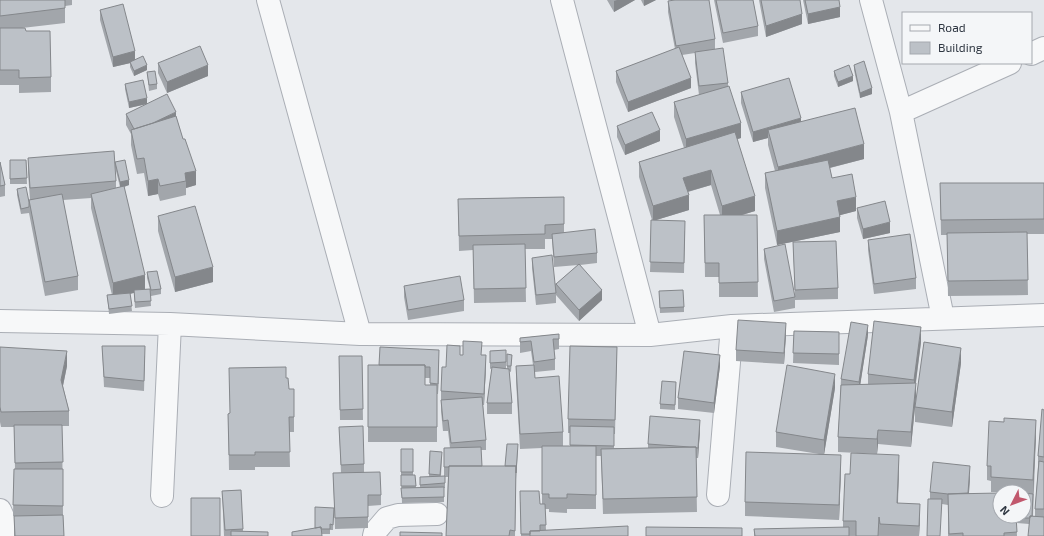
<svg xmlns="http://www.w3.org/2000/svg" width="1044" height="536" font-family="'Exo 2',sans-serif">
	<rect width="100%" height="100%" fill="#e4e7eb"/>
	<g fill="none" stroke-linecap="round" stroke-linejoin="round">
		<g stroke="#aaaeb5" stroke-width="24">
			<path id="minor" d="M268 0 360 334
				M562 0 650 335
				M871 0 901 112 943 318
				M1031 54 1044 48
				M901 112 1010 63
				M0 321 170 324 360 334 650 335 732 326 1044 315
				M718 495 732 326
				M162 496 170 324
				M0 510 4 519V536
				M374 536 375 532 387 518 398 515 437 514"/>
		</g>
		<use href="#minor" stroke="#f7f8f9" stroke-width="22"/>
	</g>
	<path fill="#a2a6ab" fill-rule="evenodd" d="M0 0H72V5L65 6V23L22 28 26 31 51 77V92L19 93V85H0Z
		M607 0H635L614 12Z
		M641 0H656L644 6Z
		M714 0H753L758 26V36L723 43Z
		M759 0H800L802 24 766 37Z
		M803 0H839L840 17 808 24Z
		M668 1 715 39V49L728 83V86L741 138 737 139 755 211 742 215H757L758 297H719V277H705L704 215H720L711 185 688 192 689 210 656 220 685 231 684 273 650 272 652 220 639 177V162L684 148 674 117V102L699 95 695 63V53L682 55 691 88 628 112 616 82V71L675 49 668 12Z
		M100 10 135 60 147 70 134 76 130 67V63L113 67 100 20Z
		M158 63 208 76 167 93 158 73Z
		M854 65 872 94 860 98 854 70Z
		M834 71 853 81 838 87 834 76Z
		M147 72 157 84V89L149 91Z
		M125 84 147 104 129 108 125 89Z
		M741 92 801 122 864 159 830 168 832 178 856 211 840 215V232L777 245 765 188V173L775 171 768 145V138L753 142 741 103Z
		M126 114 176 116 196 185 186 188V195L160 201 158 194 148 196 144 173 137 174 131 145V134L126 125Z
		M617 126 660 141 625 155 617 137Z
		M28 158 116 181V188L120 187 115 167V162L129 185 124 187 145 289H150L147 278V272L161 289V294L151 296 150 291 151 306 135 308 134 293 130 294 132 311 109 314 107 295H112L91 208V198L63 200 78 276V290L45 296 29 213 21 214 17 195V189L29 202 30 200 28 173Z
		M10 160H26L27 184H10Z
		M0 162 5 185V196L0 197Z
		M940 183H1044V234H1027L1028 295 948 296 947 235H941Z
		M564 197V232L597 253V263L580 265 602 300 579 321 556 295V303L536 305 532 268V258L556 284 578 265 554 267 552 239H545V249H525L526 302 474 303 473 250 459 251 458 199Z
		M857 208 890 233 863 239 857 218Z
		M158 216 213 282 175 292 158 231Z
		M868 240 916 278V289L874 294 868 250Z
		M793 242 838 288V299L795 300V308L774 312 764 259V249L795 296Z
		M404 286 464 300V311L408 320 404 297Z
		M659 291 684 307V312L660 313Z
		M794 331 839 332V365L793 363Z
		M559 334V349L554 350 555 359V370L535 372V378L563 432V446H570V433H568V419L617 347 615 434H614V448H648V444L700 430 698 458H696L697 512 603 514 601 456H596V509H567V513L549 512V509H545L546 530 628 536H521L520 502 542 504V448L520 449 516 381V366L533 365 531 351 520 353V338Z
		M786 334 784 364 736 361V350Z
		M868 335 860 385 868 384V374L921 342 916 383V397L911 447 878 444 877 454 838 452V437L841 379Z
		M102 346 145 356 144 391 104 387Z
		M0 347 67 366 63 386 69 411V426H62L63 515 64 536H14V516H37H13L14 469H15L14 427H1L0 422Z
		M506 350V368H502L507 369V354L512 355 511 372 509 371 512 403V414H487V403L492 368 490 369V351Z
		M460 355H482L486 365 484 405H483L486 440V450H481L482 466H505L518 450 516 479 515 536H446L448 477H445V488H444V502L402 503 401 475V449H413V475H415L416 488H420V477H429L430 451 442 457 441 476H444V448H450L448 431H443L441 411V391L446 367Z
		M339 356H362L363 420H340Z
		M439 360 438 394H437V442H368V365H379ZM425 378H430V385H425Z
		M961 363 952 427 915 422V407Z
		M720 366 714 413 678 409V398Z
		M286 378 294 417V432H289L290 467H255V470H229L228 414 230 413Z
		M676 382 675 410 660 409V404Z
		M835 388 824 454 841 469 839 520 745 516V502L819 454 776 447V432Z
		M1044 410V536L1029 524 1017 523V516H1024V492H991V481L987 480V466L1036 435 1033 516H1035V509L1038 467V456Z
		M339 427 364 464V472L381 495V505L368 506V528L335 529 333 473H341Z
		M899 470 898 503 920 518 919 536H879V532V536H754V529L843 528V521L850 474Z
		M970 476 969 493 1016 516 1017 536H948V505L942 504 930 499V492Z
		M241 490 243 531 268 536H224L222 491Z
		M334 508 333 530H330V534H322V536H292V532L315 528Z"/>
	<path fill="#84878b" d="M617 0H635L614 12V1Z
		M644 0H656L644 6Z
		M840 7V17L808 24V14Z
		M802 14V24L766 37V26Z
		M135 51V62L113 67V57Z
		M147 65V70L134 76V71Z
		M208 65V76L167 93V82Z
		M853 76V81L838 87V82Z
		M691 78V88L628 112V102Z
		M872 88V94L860 98V93Z
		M147 98V104L129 108V102Z
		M176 112V122L135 132Z
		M801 118V128L768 130V138L753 142V132Z
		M741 123V138L686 154V139Z
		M660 130V141L625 155V145Z
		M864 144V159L778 181V167Z
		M711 170V185L683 193V178Z
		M196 171V185L186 188V181L185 173Z
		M158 179V194L148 196V181Z
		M129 180V185L120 188V182Z
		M689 195V210L653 221V206Z
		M755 196V211L722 221V206Z
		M856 197V211L837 216V201Z
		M840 217V232L777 245V231Z
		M890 222V233L863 239V229Z
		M213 267V282L175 292V277Z
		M145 275V290L113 298V283Z
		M602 290V300L579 321V310Z
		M786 323V334L784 364V353Z
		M868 325V335L859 393V382Z
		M921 327V342L914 395V380Z
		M961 348V363L952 427V412Z
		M439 350V360L438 394V384Z
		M67 351V366L61 395V380Z
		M486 355V365L484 405V394Z
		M720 355V366L714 413V403Z
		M835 374V388L824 455V440Z
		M916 383V397L911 447V432Z
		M700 420V430L698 458V448Z
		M1036 420V435L1033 494V480Z
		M878 430V444L877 454V439Z
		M841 455V469L839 520V505Z
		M899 455V470L897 518V503Z
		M970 466V476L968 507V497Z
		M920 504V518L919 536V526Z"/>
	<path fill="#bcc1c7" stroke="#84878b" d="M0 0H65V8L0 16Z
		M675 0H709L715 39 676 46 668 1Z
		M716 0H753L758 26 723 33Z
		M761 0H800L802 14 766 26Z
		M805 0H839L840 7 808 14Z
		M123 4 135 51 113 57 100 10Z
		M0 28H25L26 31H50L51 77 19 78V70H0Z
		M200 46 208 65 167 82 158 63Z
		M679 47 691 78 628 102 616 71Z
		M723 48 728 83 699 86 695 52Z
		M143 56 147 65 134 71 130 62Z
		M864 61 872 88 860 93 854 65Z
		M849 65 853 76 838 82 834 71Z
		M155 71 157 84 149 85 147 72Z
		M789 78 801 118 753 132 741 92Z
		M143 80 147 98 129 102 125 84Z
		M729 86 741 123 686 139 674 102Z
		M167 94 176 112 153 123 134 129 126 114Z
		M855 108 864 144 778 167 768 130Z
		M652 112 660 130 625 145 617 126Z
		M176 116 183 139H185L196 171 185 173 186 181 160 186 158 179 148 181 144 158 137 159 131 130Z
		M735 132 755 196 722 206 711 170 683 178 689 195 653 206 639 162Z
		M114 151 116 181 30 188 28 158Z
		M10 160H26L27 178 10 179Z
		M125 160 129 180 120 182 115 162Z
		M828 160 832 178 852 174 856 197 837 201 840 217 777 231 765 173Z
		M0 162 5 185 0 186Z
		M940 183H1044V219L941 220Z
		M124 186 145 275 113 283 91 194Z
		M26 187 29 202V207L21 209 17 189Z
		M62 194 78 276 45 282 29 200Z
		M564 197V224L545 225V234L459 236 458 199Z
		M885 201 890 222 863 229 857 208Z
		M195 206 213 267 175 277 158 216Z
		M704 215H757L758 282 719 283V263H705Z
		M651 220 685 221 684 263 650 262Z
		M595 229 597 253 554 257 552 234Z
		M1027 232 1028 280 948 281 947 233Z
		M910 234 916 278 874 284 868 240Z
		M836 241 838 288 795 290 793 242Z
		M525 244 526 288 474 289 473 245Z
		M785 244 795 297 774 301 764 249Z
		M552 255 556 293 536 295 532 258Z
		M579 264 602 290 579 310 556 284Z
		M157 271 161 289 151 290 147 272Z
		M460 276 464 300 408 310 404 286Z
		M150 289 151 301 135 302 134 290Z
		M683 290 684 307 660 308 659 291Z
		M130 293 132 306 109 309 107 295Z
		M738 320 786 323 784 353 736 350Z
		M874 321 921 327 914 380 868 374Z
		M851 322 868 325 859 382 841 379Z
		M794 331 839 332V354L793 353Z
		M559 334V339H553L555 359 534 362 531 341 520 342V338Z
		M463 341 482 342 481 355H486L484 394 441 391 442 367H446L447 345 460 346V355H463Z
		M924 342 961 348 952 412 915 407Z
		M102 346H145L144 381 104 377Z
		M570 346 617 347 615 420 568 419Z
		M0 347 67 351 61 380 69 411 1 412 0 407Z
		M380 347 439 350 438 384 430 383V367H425V365H379Z
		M506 350V362L490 363V351Z
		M684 351 720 355 714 403 678 398Z
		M507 354 512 355 511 366H507Z
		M339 356H362L363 409 340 410Z
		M368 365H425V385H437V427H368Z
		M534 365 535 378 559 376 563 432 520 434 516 366Z
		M787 365 835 374 824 440 776 432Z
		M286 367V378H288L289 389H294V417H289L290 452H255V455H229L228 414 230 413 229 368Z
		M492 367 509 369 512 403H487Z
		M662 381 676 382 675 405 660 404Z
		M916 383 911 432 878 430 877 439 838 437 841 385Z
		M482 397 486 440 451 443 448 420 443 421 441 400Z
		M1042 409 1044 410V457L1038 456Z
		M650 416 700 420 698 448H696V447H690L648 444Z
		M1004 418 1036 420 1033 480 991 477V466H987L989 421 1004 422Z
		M14 425H62L63 462 15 463Z
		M363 426 364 464 341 465 339 427Z
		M570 426 614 427V446L570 445Z
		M507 444H518L516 473V466H505Z
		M542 446H596V495L567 494V498H549V494H542Z
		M481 447 482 466H449V467H444V448Z
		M696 447 697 497 603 499 601 449Z
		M401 449H413V472H401Z
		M430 451 442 452 440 475 429 474Z
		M746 452 841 455 839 505 745 502Z
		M851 453 899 455 897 503 920 504 919 526 880 524 879 517 878 536H856V521H843L845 474H850Z
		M1039 461 1044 462V509H1035Z
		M933 462 970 466 968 493 948 494 930 492Z
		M449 466H516L515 531 510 530 509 536H446Z
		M14 469H63V506L13 505Z
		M380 472 381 495H368V517L335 518 333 473Z
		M401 475H415L416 486H401Z
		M445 476V483L420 485V477Z
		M444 487V497L402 498 401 488Z
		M241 490 243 529 225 530 222 491Z
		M520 491H539L540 504H545L546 525H540V531H530V534H521Z
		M1000 493V516H1016L1017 532 1004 533V536H963V533L949 534 948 494Z
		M1024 493 1033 494 1032 516H1030V518H1017V516H1024Z
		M191 498H220V536H191Z
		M928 499H942L940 536H927Z
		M315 507 334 508 333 525 330 524V529H321V527L315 528Z
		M63 515 64 536H15L14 516Z
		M1030 516 1044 517V536H1028Z
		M628 526V536H530V531Z
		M321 527 322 536H292V532Z
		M646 527 742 528V536H646Z
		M849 527V536H755L754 529Z
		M231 531 268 532V536H231Z
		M400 532 442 533V536H400Z"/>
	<rect x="902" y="12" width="130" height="52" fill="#f4f6f8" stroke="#a5a9af"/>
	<rect x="910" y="25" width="20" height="6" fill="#f7f8f9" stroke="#a5a9af"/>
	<text x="938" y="32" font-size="12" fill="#2e3641">Road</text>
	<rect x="910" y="42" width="20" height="12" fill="#bcc1c7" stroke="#a5a9af"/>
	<text x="938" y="52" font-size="12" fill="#2e3641">Building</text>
	<g transform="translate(1012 504) rotate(228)"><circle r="19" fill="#f4f6f8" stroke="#a5a9af"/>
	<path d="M0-3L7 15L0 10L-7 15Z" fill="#c1586d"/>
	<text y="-6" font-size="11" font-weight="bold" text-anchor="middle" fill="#2e3641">N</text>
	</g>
</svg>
